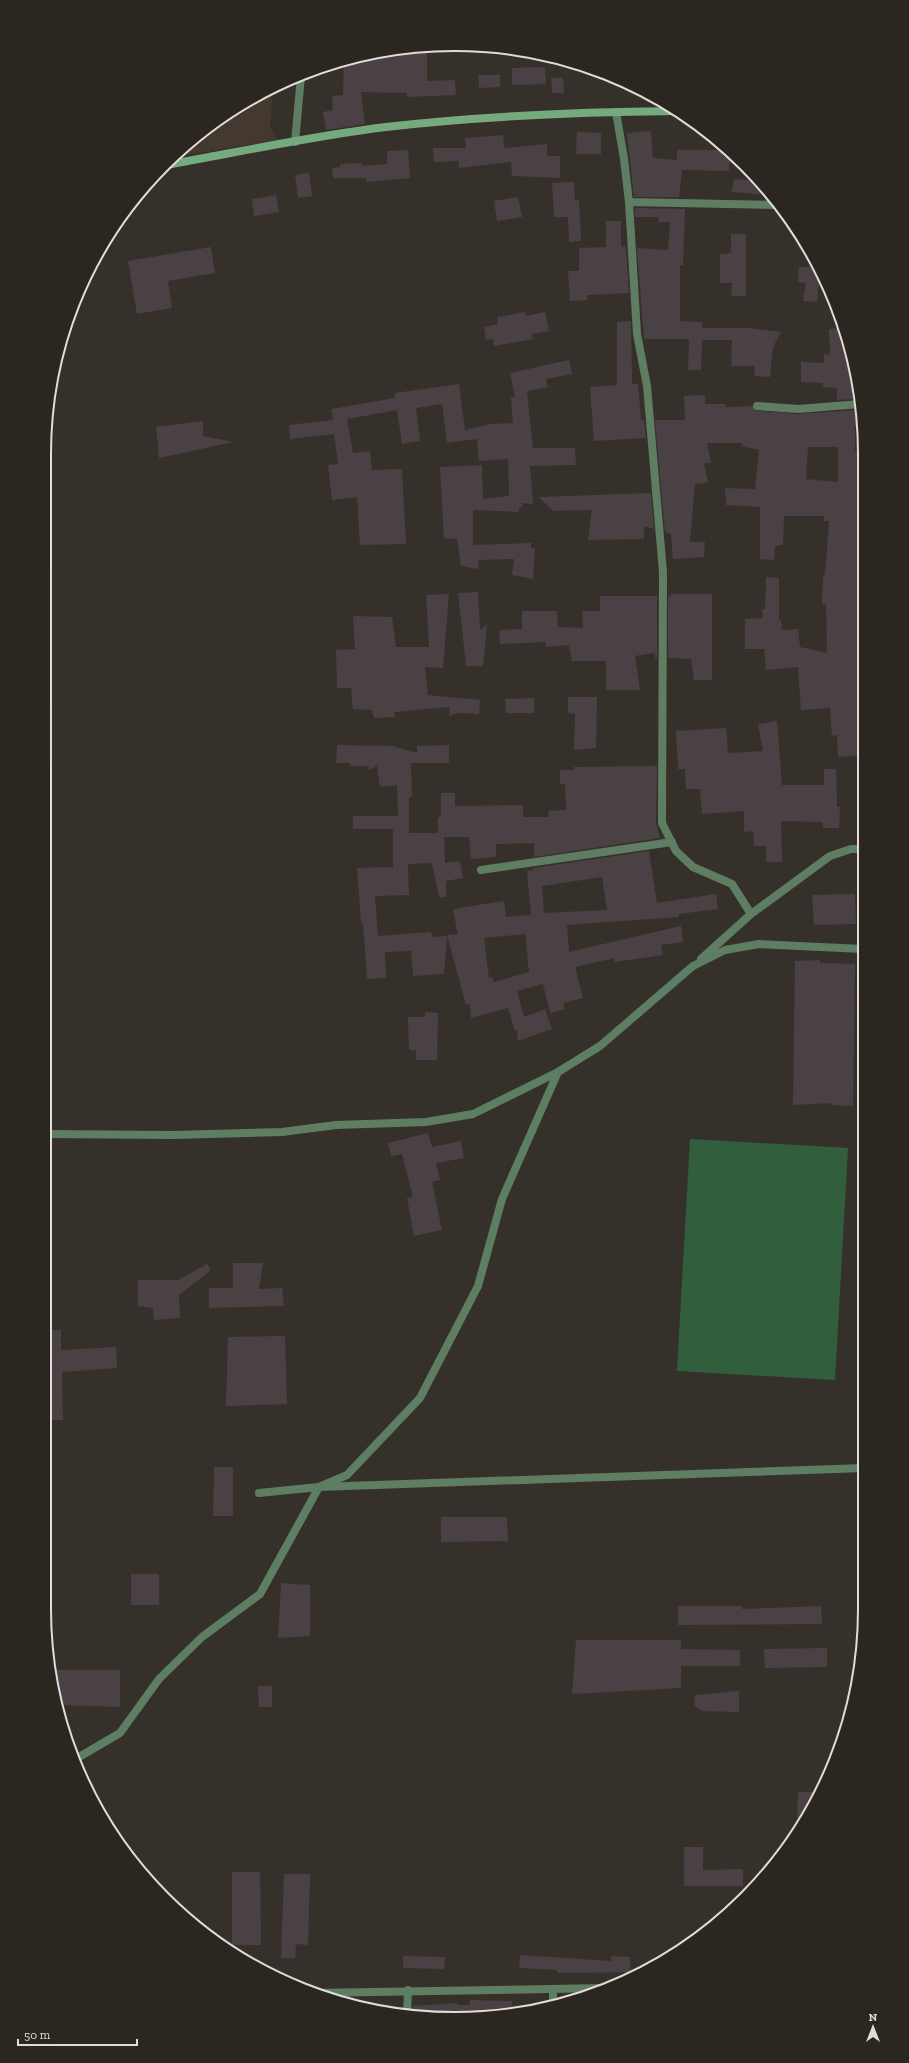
<svg xmlns="http://www.w3.org/2000/svg" width="909" height="2063" font-family="'Zilla Slab',serif">
	<rect width="100%" height="100%" fill="#36302a"/>
	<path fill="#44392f" d="M273 86 270 127 277 140 175 157 205 129Z"/>
	<path fill="#315f3d" d="M690 1139 848 1148 835 1380 677 1371Z"/>
	<path fill="#4a4145" fill-rule="evenodd" d="M427 45V81L455 80 456 95 407 97V93L361 92 365 124 326 130 323 112 333 110 332 96 343 95 344 60Z
		M545 67 546 84 512 85V68Z
		M478 75H500V87L479 88Z
		M551 78H563L564 93H552Z
		M651 131 653 158 677 160V150H726L730 154 729 171 682 170 679 197H634L627 133Z
		M577 132 601 133V154H576Z
		M503 135 504 148 547 144V156H560V178L512 176 511 162 459 168V161L434 162 433 148H466L465 138Z
		M408 150 410 178 367 182 366 178H333L332 168 340 167V164L362 163V166L387 164V151Z
		M309 173 312 196 298 198 295 175Z
		M734 179 757 181 771 195 732 192Z
		M574 182 575 201 579 200 581 241 569 242 568 217H554L552 183Z
		M276 195 279 212 254 216 252 199Z
		M518 197 522 217 497 221 494 201Z
		M635 208 685 209 683 265H680V321L702 322V328H748L781 332 773 347 770 377 754 376 755 366H731L732 340H702L701 370H688L689 339H644L637 248 668 250 670 222H658L659 217H635Z
		M606 221H621V246L626 247 629 293 587 295V300L570 301 568 271H579V248L606 247Z
		M731 234H746V296H731L732 283H720V254L731 253Z
		M211 247 215 273 168 281 172 308 137 314 128 261Z
		M799 267H816L826 283H819L817 302 803 301 806 283 798 282Z
		M525 312 526 316 545 312 549 331 532 334 533 339 494 346 493 339 486 340 484 327 498 324 497 317Z
		M631 321 632 384H638L641 420H644L646 438 594 441 590 387 617 385V322Z
		M842 328 844 355H849L856 381 857 399 837 400V388L823 387V383L801 382V362L824 363V354L830 355 829 329Z
		M569 360 572 374 546 379 548 387 527 391 533 448H575L576 465 530 466 533 504 522 503V507H519V512L473 510V545L531 543V548H535L533 579 512 575 514 559 478 560 479 569 461 566 457 539 444 538 440 467 482 465 483 499 509 496 508 459 479 461 477 439 447 443 442 404 416 408 420 441 402 444 397 410 347 419 353 453 370 451 372 470 402 469 406 544 360 545 357 497 332 500 328 465 338 464 334 434 290 439 289 425 333 420 331 409 395 398V393L459 384 465 430 490 424 513 423 511 397H515L510 373Z
		M705 395V404H726V407L752 406 757 411 798 414 857 410V412H861L862 427H855V451H862V755L838 757 837 735 832 736 830 708 801 710 798 667 766 670 764 649H745V619L763 618 762 609H765L766 577 779 578V620H781L782 630 798 629 800 647 827 653 826 604H822L823 575H825L829 521H824V516H784L783 545 775 546 774 560 760 559V507L726 505 725 488 755 489 759 450 742 446V443H707L711 463H704L708 483 695 484 690 542H705L704 557 673 559 671 534 665 532 655 420H685L684 396ZM808 447H838V482L806 479Z
		M203 421V436L234 442 159 458 156 427Z
		M651 493 654 529 644 526V539L588 540 592 510 553 511 539 497Z
		M478 592 480 630 487 625 483 666H466L458 593Z
		M449 594 443 668 425 667 428 695 480 700 479 714 458 713 449 716 450 707 394 712 395 717 374 718 372 710 353 709 351 688H337L336 650 355 649 353 616 392 617 396 647H429L426 595Z
		M671 594H712V680H694L691 659 668 658V596H671Z
		M600 596H657V658H655V653L635 656 640 690H606V661H572L569 645 546 647V642L500 644 499 630 522 629V611H557L558 627 583 628 582 611H600Z
		M568 697H597L596 748 574 750 575 714 568 713Z
		M534 698V713H506L505 699Z
		M777 721 782 785H824V769H836L837 807H840L839 828H823V822L781 821 782 862H766V846H754L753 831 744 832V811L702 814 700 789H686L685 769H678L676 731 726 728 728 753 763 751 758 724Z
		M337 745 393 746 417 753V746L449 745V763H411L412 797H409V833H438V817H441V793H455V806L523 805V817H549L548 811 566 810 565 784H560V770H574V767L657 766 656 823 660 838 534 857V843L496 844V857L471 859 469 837H444L445 863 460 861 463 878 446 881V897H439L432 863 408 864 409 895 375 896 378 936 431 932 432 937 447 936 444 974 413 976 411 951 385 952 386 978 367 979 363 923H361L357 868 393 867V829H353V816H398L397 785 380 787 377 766 369 770 368 766H350V763H336Z
		M649 851 657 903 716 894 718 909 679 914V917L567 925 569 952 681 926 683 942 661 945 663 955 615 962 614 958 575 967 583 998 563 1003 565 1009 550 1013 543 984 517 991 524 1017 545 1009 552 1029 518 1041 517 1030 515 1031 508 1008 471 1018 470 1004 466 1005 447 935 458 934 453 910 465 907 504 901 506 917 531 915 527 871 533 870V868ZM602 877 607 910 544 913 542 886ZM525 934 529 972 494 982 492 977 489 978 484 938Z
		M855 894 856 924 814 925 812 895Z
		M820 960V963L855 964 853 1106 831 1105V1103L793 1105 795 961Z
		M425 1012 438 1013 437 1060H416V1050H409L408 1017H425Z
		M428 1133 432 1147 461 1141 464 1158 436 1163 440 1180 432 1182 442 1230 414 1236 407 1198 413 1197 402 1154 391 1156 388 1143Z
		M233 1263H263L259 1289 282 1288 284 1306 209 1308V1288H233Z
		M207 1264 211 1270 179 1295 180 1318 154 1320 153 1308 138 1306V1280H178Z
		M44 1330H61V1350L116 1347 117 1368 62 1372 63 1420H44Z
		M285 1336 287 1404 226 1406 228 1337Z
		M214 1467H233V1516H213Z
		M441 1517H507L508 1541 441 1542Z
		M131 1574H159V1605H131Z
		M281 1583 310 1585V1636L278 1638Z
		M678 1606H742V1609L821 1606 822 1624 678 1625Z
		M576 1640H681V1649L740 1650V1666H681V1688L572 1694Z
		M827 1648V1667L765 1668 764 1649Z
		M50 1670H120V1707L56 1705Z
		M258 1686H272V1707H259Z
		M739 1691V1712L702 1711 694 1705 695 1695Z
		M798 1792H820L807 1818H797Z
		M684 1847H703V1870L743 1869V1886H684Z
		M232 1872H260L261 1945H232Z
		M284 1874H310L308 1945 296 1944 295 1958H281Z
		M520 1955 611 1961V1956L630 1957V1972L557 1973V1970L519 1968Z
		M403 1956 445 1957 444 1969 403 1968Z
		M470 2000 512 2001 511 2014 480 2013V2016L441 2018 412 2015 413 2006 457 2003V2005H470Z"/>
	<g fill="none" stroke-linecap="round" stroke-linejoin="round">
		<path stroke="#5e7e63" stroke-width="8" d="M616 112 624 159 629 202 637 334 647 386 663 572 662 823 676 851 693 867 732 884 751 914
			M295 142 301 76
			M629 202 781 205
			M757 406 798 409 861 404
			M481 870 672 842
			M701 959 751 914 830 856 851 849H863
			M44 1134 173 1135 282 1132 336 1125 426 1122 473 1114 558 1072 600 1046 693 966 725 950 759 944 863 949
			M259 1493 319 1487 865 1468
			M74 1760 120 1733 159 1679 202 1637 260 1594 319 1487 347 1475 420 1398 478 1286 502 1199 558 1072
			M553 2005V1989
			M407 2014 408 1990"/>
		<path stroke="#5e7e63" stroke-width="8" d="M313 1993 606 1988"/>
		<path stroke="#75aa7f" stroke-width="8" d="M166 165C239 152 312 136 386 127 482 116 579 112 675 111"/>
	</g>
	<path d="M0 0H909V2063H0ZM454 51H455A403 403 0 0 1 858 454V1609A403 403 0 0 1 455 2012H454A403 403 0 0 1 51 1609V454A403 403 0 0 1 454 51Z" fill="#2c2621" fill-rule="evenodd"/>
	<path fill="none" stroke="#e0dcd8" stroke-width="2" d="M454 51H455A403 403 0 0 1 858 454V1609A403 403 0 0 1 455 2012H454A403 403 0 0 1 51 1609V454A403 403 0 0 1 454 51Z"/>
	<g transform="translate(873 2027)" stroke="#2c2621" stroke-width="3" paint-order="stroke">
	<path d="M0-3L7 15L0 10L-7 15Z" fill="#e0dcd8"/>
	<text y="-6" font-size="11" font-weight="bold" text-anchor="middle" fill="#e0dcd8">N</text>
	</g>
	<path d="M18 2039v6h119v-6" fill="none" stroke="#e0dcd8" stroke-width="2"/>
	<text x="24" y="2039" font-size="12" fill="#e0dcd8" stroke="#2c2621" stroke-width="3" paint-order="stroke">50 m</text>
</svg>
